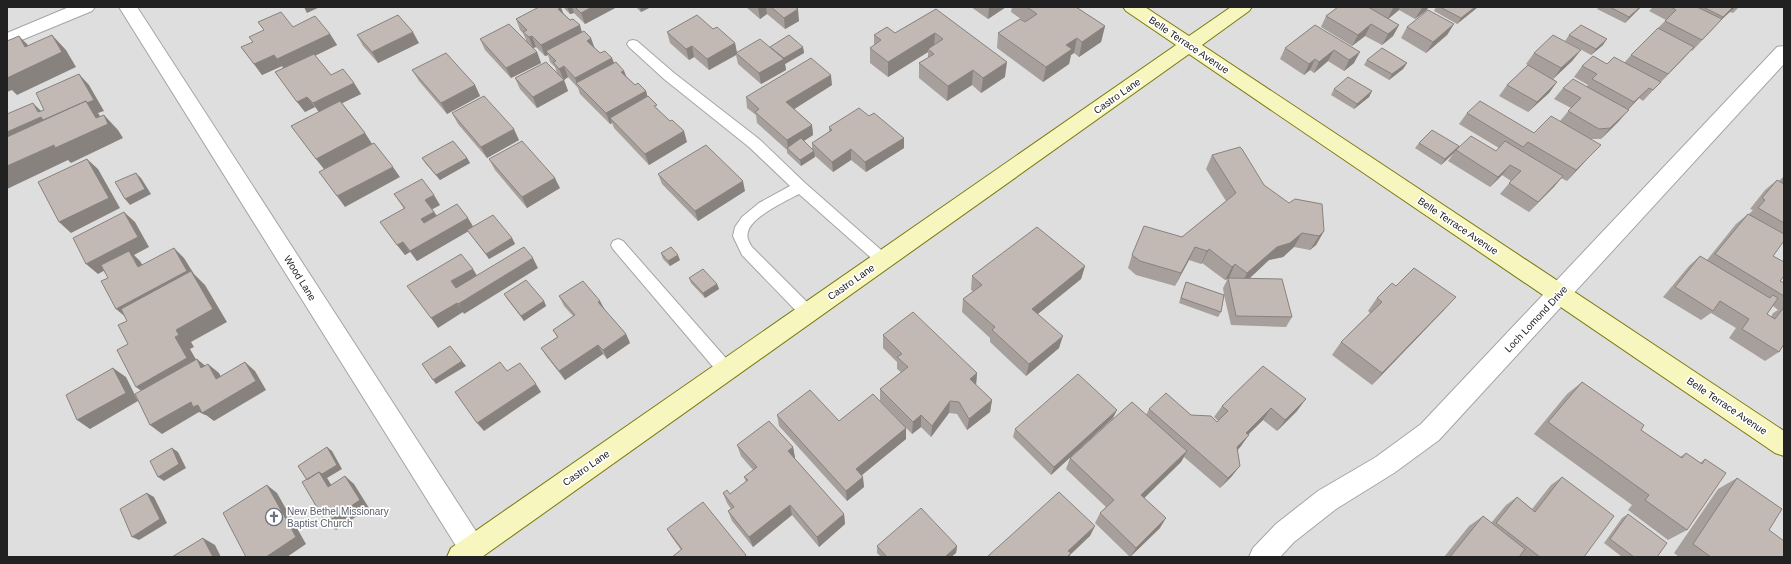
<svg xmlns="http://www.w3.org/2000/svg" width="1791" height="564" font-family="Helvetica,sans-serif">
	<rect width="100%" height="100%" fill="#f1ede8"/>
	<path fill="#dfdede" d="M7 7H1784V557H7Z"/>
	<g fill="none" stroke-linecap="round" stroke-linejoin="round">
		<g stroke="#a5a5a5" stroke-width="2">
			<path id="lane" d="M633 40 637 41 674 73 759 139 805 183 888 256 890 260 888 264 883 266 878 264 799 194C786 201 751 217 748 232 746 237 749 242 752 247L812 307 815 312 812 317 807 318 802 317 742 255 733 236 735 227 742 217 759 203 790 186 749 147 664 79 629 47 627 44 629 41Z
				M618 239 623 241 732 365 734 370 732 375 726 377 720 375 613 249 611 245 613 241Z"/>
		</g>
		<g stroke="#a5a5a5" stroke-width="2">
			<path id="street" d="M69 7H95L92 11 7 46V33Z
				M119 7H137L481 539 485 548 481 557H463Z
				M1784 46V64L1439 440 1394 473 1336 509 1294 542 1280 557H1249L1253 548 1276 524 1318 491 1376 457 1421 424 1777 47Z"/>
		</g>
		<g stroke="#777908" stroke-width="2">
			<path id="secondary" d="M1123 7H1145L1189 36 1231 7H1252L1249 11 1202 45 1784 431V456L1775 453 1189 54 482 557H447L451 548 1176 45 1126 11Z"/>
		</g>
		<use href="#lane" fill="#fff" fill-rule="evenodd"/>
		<use href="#street" fill="#fff" fill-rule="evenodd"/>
		<use href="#secondary" fill="#f8f6bf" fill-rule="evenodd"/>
	</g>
	<path fill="#a79f9b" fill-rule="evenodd" d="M563 7H617L585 24 574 13 570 14Z
		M636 7H651L641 12Z
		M746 7H795L799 21 785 29 767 14 760 19Z
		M971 7H1006L988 19Z
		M1012 7H1076L1105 26 1101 42 1079 57 1074 53 1071 55 1069 64 1043 82 997 48 998 33 1025 22 1011 12Z
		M1338 7H1428L1427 10 1415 19 1399 10 1388 19 1399 25 1393 36 1382 45 1365 36 1352 46 1321 27 1326 16Z
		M1436 7H1478L1457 24 1434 11Z
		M1599 7H1641L1625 23 1597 9Z
		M1653 7H1739L1733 13 1730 12 1720 21 1692 51 1691 50 1658 85 1643 101 1639 98 1628 110 1619 121 1601 139H1591V155L1567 181 1561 178 1529 212 1500 194 1511 181 1502 175 1490 187 1448 161 1456 150 1496 151 1499 148 1459 124 1467 113 1534 133 1560 121 1571 108 1554 99 1563 88 1587 86 1588 85 1574 77 1582 66 1625 62 1631 55 1666 20 1649 11Z
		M936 9 1005 77 981 93 972 85 947 101 919 78V63L928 58V52L888 77 870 63V48L874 45V35L895 33Z
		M563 13 582 32 595 48 600 53 612 58 614 63 624 71 626 76 635 85 646 91 647 97 687 142 649 165 614 128 612 123 610 124 580 94 578 88 568 77 564 80 568 91 537 108 520 89 515 78 557 73 555 67 550 62 548 55 545 56 536 47 533 48 537 52 541 63 511 78 485 50 480 39 527 42 523 33 520 30 516 19Z
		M258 22 293 27 330 34 337 45 315 56 331 75 354 83 361 94 342 103 365 133 372 144 324 169 291 126 319 112 315 107 305 112 275 72 283 68 282 66 262 75 241 47 253 42 264 30Z
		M1454 24 1447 35 1426 53 1401 38 1407 27Z
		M1315 25 1354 63 1344 71 1328 61 1314 73 1310 70 1304 75 1280 59 1285 48Z
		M713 29 735 43 737 52 770 47H803L804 53 785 64 786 70 761 84 738 64 736 55 709 70 694 57 689 60 670 43 667 32Z
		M357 35 419 43 378 63 363 46Z
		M1569 35 1603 45 1591 55 1565 41Z
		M1581 50 1572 61 1553 79 1557 82 1549 93 1528 112 1499 96 1507 85 1528 65 1526 64 1534 53Z
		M1367 60 1407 63 1403 69 1389 80 1364 65Z
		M412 70 475 85 480 96 447 114 419 81Z
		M832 85 794 109 812 125 813 135 804 141 812 149V143L829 132V127L869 116 904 138V148L866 172 851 160 833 172 815 156V157L801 166 787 153V150L757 123 756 115 747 108 746 97Z
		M1334 89 1372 91 1369 97 1354 109 1331 95Z
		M452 113 519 140 487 158 458 124Z
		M1419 143 1459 146 1455 152 1441 165 1415 148Z
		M1212 155 1264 185 1324 231 1316 245 1310 250 1294 247 1283 257 1269 260 1249 279 1292 317 1286 327 1231 325 1224 295 1221 312 1218 317 1179 303 1184 287 1186 282 1224 295 1223 288 1228 278H1230H1229L1225 280 1202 263 1201 264 1189 260 1175 286 1136 275 1128 268 1132 255 1182 237 1226 201 1206 169Z
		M422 158H467L470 163 440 180 425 163Z
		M489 159 560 188 527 208 495 170Z
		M658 174 745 191 698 221 662 184Z
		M1784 176V241L1773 256 1780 281 1784 283V344L1779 352 1765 361 1729 338 1736 328 1711 313 1701 320 1663 297 1689 266 1700 256 1707 260 1736 224 1748 214H1749L1753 210 1750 209 1765 190 1777 180 1779 181ZM1773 306 1778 310 1773 313 1771 317 1767 314Z
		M394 194 440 205 432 209 437 216 512 238 515 244 489 259 468 231 417 261 410 252 405 255 380 222 404 209Z
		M661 253 680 260 670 266 663 259Z
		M1085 266 1081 279 1038 314 1059 348 1026 376 990 342V338L962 312 963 299 973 291 971 290 972 276Z
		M689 278 717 284 719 289 705 298 691 283Z
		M1396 286 1444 310 1372 385 1332 355 1341 342 1370 313 1368 311 1377 298Z
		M504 294 544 301 546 306 524 321 507 299Z
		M559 296 600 301 603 308 626 334 630 343 607 359 603 354 565 380 547 357 541 348 557 337 553 330 573 316 564 306Z
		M883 335 977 373 976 385 992 400 990 412 967 430 957 414 949 413 931 437 921 427 912 434 880 401V389L901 372 897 369V362L883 348Z
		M1263 366 1297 411 1277 431 1263 420 1248 435 1241 446 1238 450 1232 476 1220 488 1184 457 1181 462 1144 498 1160 528 1130 557 1095 523 1100 513 1106 507 1066 469 1070 458 1146 415 1149 409 1191 415 1217 422 1218 421 1214 417 1222 406Z
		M1582 382 1641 430 1680 457 1686 453 1700 463 1705 459 1687 530 1668 540 1628 510 1632 505 1534 434 1567 394Z
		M777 415 906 428V439L862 475 864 487 847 501 779 426Z
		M1113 418 1051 475 1013 437 1015 429Z
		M737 445 793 447 795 458V459L844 514 845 524 819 547 792 515 753 547 732 521 728 511 731 509 727 503 723 493 730 494 746 482 744 477 753 470 741 456Z
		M1562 477 1584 557H1521L1519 556V557H1444L1469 526 1483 516 1491 523 1506 505 1517 497 1532 509 1551 485Z
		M1737 478 1769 530 1784 557H1679L1674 553 1718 489Z
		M1628 514 1657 557H1622L1604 543 1622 518Z
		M667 529 746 555 747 557H672L681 550 671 536Z
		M877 546H957L956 553 951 557H881L877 553Z"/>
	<path fill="#88827e" d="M304 7H320L307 13Z
		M561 7 565 18 558 9Z
		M567 7H572L574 13 570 14Z
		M592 7H617L585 24 581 13Z
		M640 7H651L641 12Z
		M759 7H766L767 14 760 19 758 8Z
		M990 7H1006L988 19 989 8Z
		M1394 7H1400L1399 10 1387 20 1393 8Z
		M1423 7H1428L1427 10 1415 19 1422 8Z
		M1475 7H1478L1457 24 1461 18Z
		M1640 7H1641L1625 23 1629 17Z
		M1733 7H1735L1720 21 1692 51 1723 17Z
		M798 9 799 21 785 29 784 18Z
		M1371 24 1365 36 1352 46 1358 35Z
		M1454 24 1447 35 1426 53 1433 42Z
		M580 25 583 36 546 51 548 55 545 56 541 45Z
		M1399 25 1393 36 1382 45 1388 34Z
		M1105 26 1101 42 1079 57 1082 42Z
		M413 32 419 43 378 63 372 52Z
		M935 33 934 48 928 49V52L888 77V62Z
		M330 34 337 45 285 70 277 59Z
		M52 35 66 50 76 67 17 95 12 90 7 92V78Z
		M19 36 34 51 25 47Z
		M532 36 536 47 533 48 529 37Z
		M591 38 595 49 587 41Z
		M1077 38 1074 53 1071 55 1069 64 1043 82 1046 67 1066 45Z
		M1607 39 1603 45 1591 55 1596 49Z
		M735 43 737 54 736 53V55L709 70 707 59Z
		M692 46 694 57 689 60 686 49Z
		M803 47 804 53 785 64 786 70 761 84 759 73Z
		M1694 47 1684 58 1658 85 1668 74Z
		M1334 50 1328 61 1314 73 1319 62Z
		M1581 50 1572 61 1553 79 1561 68Z
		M537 52 541 63 511 78 506 68Z
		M1360 52 1354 63 1344 71 1349 60Z
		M274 55 282 66 262 75 254 64Z
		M612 58 616 69 577 84 575 78Z
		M1315 59 1310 70 1304 75 1309 64Z
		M1007 62 1005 77 981 93 983 78Z
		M1407 63 1403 69 1389 80 1392 74Z
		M564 66 568 77 564 80 559 69Z
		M973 70 972 85 947 101 948 86Z
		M624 71 628 81 621 72Z
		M79 74 89 85 104 111 98 113 106 125 104 115 118 130 123 138 71 163 68 160 7 189V166L54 145 103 126 7 153V132L38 112 33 103 44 114Z
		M831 75 832 85 788 113 786 102Z
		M564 80 568 91 537 108 533 97Z
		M1557 82 1549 93 1528 112 1537 102Z
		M354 83 361 94 320 114 313 103Z
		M475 85 480 96 447 114 441 103Z
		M1649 88 1639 98 1625 113 1634 102Z
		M646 91 649 102 610 118 612 123 610 124 606 113Z
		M1372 91 1369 97 1354 109 1357 104Z
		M307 97 315 107 305 112 297 102Z
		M1629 110 1619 121 1601 139 1610 128Z
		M812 125 813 135 789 150 788 149 787 140Z
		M514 129 519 140 487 158 481 147Z
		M684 131 687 142 649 165 645 154Z
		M365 133 372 144 324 169 316 159Z
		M904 138V148L866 172 865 162Z
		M1601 145 1591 155 1567 181 1576 170Z
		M1459 146 1455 152 1441 165 1445 159Z
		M851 149V160L833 172 832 162Z
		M814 151 815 157 801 166 800 160Z
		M467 158 470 163 440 180 436 175Z
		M87 159 98 169 120 208 71 233 59 222Z
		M1510 165 1502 175 1490 187 1498 177Z
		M393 167 400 177 345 207 337 196Z
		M136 173 141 178 151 194 130 205 125 199Z
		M1563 176 1554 187 1529 212 1538 202Z
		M555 178 560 188 527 208 522 197Z
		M743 181 745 191 698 221 695 211Z
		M434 195 440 205 431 210 425 200Z
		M124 212 135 222 149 247 134 255 140 261 149 276 138 267 132 256 98 274 86 264Z
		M434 212 441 222 428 229 421 219Z
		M468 218 474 228 417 261 410 251Z
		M1324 231 1316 245 1310 250 1319 236Z
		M1302 233 1294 247 1283 257 1269 260 1240 287 1247 273 1277 247Z
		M512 238 515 244 489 259 486 254Z
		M403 242 410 252 405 255 397 245Z
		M1195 247 1189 260 1175 286 1181 273Z
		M174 248 184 258 194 274 205 285 227 322 191 342 194 347 190 349 202 370 152 399 136 387 175 337 176 330 128 319 116 309Z
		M1209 249 1202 263 1201 264 1207 251Z
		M678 255 680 260 670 266 668 261Z
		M533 258 538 268 464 314 458 304Z
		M1235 264 1229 278 1225 280 1232 267Z
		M1085 266 1081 279 1029 321 1032 309Z
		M473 269 479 279 458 291 451 281Z
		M717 284 719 289 705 298 703 293Z
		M1456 297 1444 310 1372 385 1382 373Z
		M544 301 546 306 524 321 521 316Z
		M600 301 605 310 598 302Z
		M457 303 463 312 438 328 431 318Z
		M626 334 630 343 607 359 603 350Z
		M1063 336 1059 348 1026 376 1029 364Z
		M598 345 603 354 565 380 559 371Z
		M197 359 208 368H201Z
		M462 361 466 366 436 384 433 380Z
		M245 362 255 371 266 390 214 421 206 415H205L199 412 162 434 150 425Z
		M208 364 219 373 227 388 216 379Z
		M113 368 126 377 138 401 90 429 77 420Z
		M977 373 976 385 970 379Z
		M536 384 541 392 484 431 477 423Z
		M1306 399 1297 411 1277 431 1285 420Z
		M992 400 990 412 967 430 969 419Z
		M950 401 949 413 931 437 932 426Z
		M1271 408 1263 420 1238 444 1246 433Z
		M1117 410 1113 418 1051 475 1054 467Z
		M921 415V427L912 434 913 422Z
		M906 428V439L857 479 856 469Z
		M1249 435 1241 446 1230 458 1237 447Z
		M327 447 332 451 342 469 327 478 337 494 328 487 319 472Z
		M793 447 795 458 790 462 788 451Z
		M172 448 178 452 186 468 164 481 158 477Z
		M1187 451 1181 462 1136 506 1141 495Z
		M1240 466 1232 476 1220 488 1228 478Z
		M345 476 354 484 369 508 336 530 326 523Z
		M863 477 864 487 847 501 846 491Z
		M267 485 277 493 306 544 287 557H266Z
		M147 493 154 497 167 523 139 540 132 537Z
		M790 505 792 515 753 547 749 537Z
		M844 514 845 524 819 547 817 537Z
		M1166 518 1160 528 1130 557 1136 548Z
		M1095 526 1090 536 1070 555 1069 557H1066L1068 551Z
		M203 538 215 545 221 557H213Z
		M957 546 956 553 951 557H945Z"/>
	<path fill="#c2b9b4" stroke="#88827e" d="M539 7H561L558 9 570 20 573 19 580 25 541 45 532 36 529 37 523 32 527 30 516 19Z
		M575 7H592L581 13Z
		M771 7H795L798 9 784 18Z
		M1027 7H1076L1105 26 1082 42 1077 38 1066 45 1072 49 1046 67 998 33 1020 19 1025 22 1037 14Z
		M1338 7H1368L1399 25 1388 34 1371 24 1358 35 1326 16Z
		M1440 7H1475L1461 18Z
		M1610 7H1640L1629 17Z
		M1671 7H1697L1722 19 1702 40 1665 21 1676 10Z
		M1703 7H1733L1723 17Z
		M936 9 1007 62 983 78 973 70 948 86 919 63 934 54 928 49 943 39 935 33 888 62 870 48 881 40 874 35 887 27 895 33Z
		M1428 10 1454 24 1433 42 1407 27Z
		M281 12 293 27 315 16 330 34 277 59 274 55 254 64 241 47 253 42 249 37 264 30 258 22Z
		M398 15 413 32 372 52 357 35Z
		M697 15 713 29 717 27 735 43 707 59 692 46 686 49 667 32Z
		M509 24 537 52 506 68 480 39Z
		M1315 25 1360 52 1349 60 1334 50 1319 62 1315 59 1309 64 1285 48Z
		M1581 25 1607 39 1596 49 1569 35Z
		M1658 28 1694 47 1668 74 1631 55Z
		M584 31 591 38 587 41 600 53 605 51 612 58 575 78 564 66 559 69 553 62 556 61 546 51Z
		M52 35 62 52 7 78V41L19 36 25 47Z
		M789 35 803 47 784 58 770 47Z
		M1553 35 1581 50 1561 68 1534 53Z
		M760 39 784 59 759 73 736 53Z
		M1382 48 1407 63 1392 74 1367 60Z
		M446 53 475 85 441 103 412 70Z
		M314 54 331 75 343 69 354 83 313 103 307 97 297 102 275 72Z
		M1593 56 1607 64 1614 57 1661 82 1653 90 1649 88 1634 102 1592 79 1597 74 1582 66Z
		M811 58 831 75 786 102 812 125 787 140 755 112 759 109 746 97Z
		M546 62 564 80 533 97 515 78Z
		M616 62 624 71 621 72 635 85 638 83 646 91 606 113 576 83Z
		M1528 65 1557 82 1537 102 1507 85Z
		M79 74 94 100 87 103 86 101 43 120 41 117 7 132V114L33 103 38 112 44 110 36 93Z
		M1348 77 1372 91 1357 104 1334 89Z
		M1573 79 1629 110 1610 128 1599 129 1568 111 1581 98 1563 88Z
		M484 96 514 129 481 147 452 113Z
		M648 96 657 105 654 106 670 121 672 120 684 131 645 154 610 118Z
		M86 101 96 118 104 115 108 124 55 148 54 145 7 166V137Z
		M340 101 365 133 316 159 291 126Z
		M1480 101 1534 133 1551 116 1601 145 1576 170 1528 142 1523 147 1467 113Z
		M859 108 869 116 874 113 904 138 865 162 851 149 832 162 812 143 832 130 829 127Z
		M1432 130 1459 146 1445 159 1419 143Z
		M1471 136 1496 151 1505 141 1563 176 1538 202 1509 183 1521 171 1510 165 1498 177 1456 150Z
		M801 138 814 151 800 160 787 148Z
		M453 141 467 158 436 175 422 158Z
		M522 141 555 178 522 197 489 159Z
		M374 143 393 167 337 196 319 172Z
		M706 145 743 181 695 211 658 174Z
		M1240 147 1242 149 1264 185 1289 203 1295 199 1322 204 1324 231 1319 236 1302 233 1290 243 1277 247 1247 273 1235 264 1232 267 1209 249 1207 251 1195 247 1181 273 1140 261 1132 255 1144 226 1182 237 1236 193 1212 155Z
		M87 159 109 198 59 222 38 182Z
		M136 173 145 189 125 199 115 182Z
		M422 179 434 195 425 200 434 212 421 219 424 223 457 204 468 218 410 251 403 242 397 245 380 222 405 208 394 194Z
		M1777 180 1784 184V223L1758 208 1765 200 1762 198Z
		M124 212 138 237 86 264 73 238Z
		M1748 214 1784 234V241L1773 256 1784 262V276L1780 281 1784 283V296L1715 254Z
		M493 215 512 238 486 254 467 230Z
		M1037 227 1085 266 1032 309 1063 336 1029 364 992 330 995 327 963 299 982 285 972 276Z
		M524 247 533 258 458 304 457 303 431 318 407 286 461 254 473 269 451 281 456 288Z
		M671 247 678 255 668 261 661 253Z
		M174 248 187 271 116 309 101 281 108 278 101 265 129 251 138 267Z
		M1700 256 1770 298 1773 295 1778 298 1767 314 1775 319 1784 307V344L1779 352 1742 329 1749 319 1720 301 1713 311 1675 287Z
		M1414 268 1456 297 1382 373 1341 342 1382 302 1377 298 1392 283 1396 286Z
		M703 269 717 284 703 293 689 278Z
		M191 271 213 309 176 330 179 335 175 337 187 358 136 387 117 350 128 344 118 325 127 321 121 309Z
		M1228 278 1282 279 1292 317 1236 316Z
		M526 280 544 301 521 316 504 294Z
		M583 281 600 301 598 302 626 334 603 350 598 345 559 371 541 348 558 337 553 330 575 315 559 296Z
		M1186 282 1224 295 1221 312 1181 298Z
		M913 312 977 373 970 379 992 400 969 419 959 402 950 401 932 426 921 415 913 422 880 389 908 367 897 357 902 354 883 335Z
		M450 346 462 361 433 380 422 364Z
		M197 359 201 368 208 364 216 379 245 362 256 381 202 413 198 405 193 407 191 402 150 425 135 394Z
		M500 362 507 371 520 363 536 384 477 423 455 392Z
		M1263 366 1306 399 1285 420 1271 408 1246 433 1249 435 1237 447 1240 466 1228 478 1149 409 1166 393 1191 415 1211 416 1217 422 1228 411 1222 406Z
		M113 368 126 393 77 420 66 395Z
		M1078 374 1117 410 1054 467 1015 429Z
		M1582 382 1644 425 1641 430 1682 458 1686 453 1702 464 1705 459 1726 473 1687 530 1645 500 1649 495 1548 422Z
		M810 390 839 421 873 394 906 428 856 469 863 477 846 491 777 415Z
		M1132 402 1187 451 1141 495 1166 518 1136 548 1100 513 1114 500 1070 458Z
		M769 421 793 447 788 451 844 514 817 537 790 505 749 537 728 511 734 507 723 493 727 490 730 494 748 480 744 477 757 467 737 445Z
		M327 447 337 465 322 474 319 472 307 480 298 466Z
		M172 448 179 464 158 477 150 461Z
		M319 472 328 487 345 476 360 500 326 523 302 482Z
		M1562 477 1614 516 1584 557H1540L1496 523 1517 497 1535 512Z
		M1737 478 1782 509 1769 530 1784 541V557H1711L1693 544Z
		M267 485 296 537 266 557H246L223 513Z
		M1059 492 1095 526 1068 551 1071 553 1067 557H987Z
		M147 493 160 519 132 537 120 509Z
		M703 502 746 555 744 557H672L682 549 667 529Z
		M921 508 957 546 945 557H887L877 546Z
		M1628 514 1667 543 1657 557H1634L1610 539Z
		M1483 516 1525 549 1519 557H1450Z
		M203 538 213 557H172Z"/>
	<defs>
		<g id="church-ring" transform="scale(0.9)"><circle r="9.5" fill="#fff" stroke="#6b7280" stroke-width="1.5"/><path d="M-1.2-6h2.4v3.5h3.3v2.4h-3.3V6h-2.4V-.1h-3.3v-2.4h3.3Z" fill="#6b7280"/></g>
	</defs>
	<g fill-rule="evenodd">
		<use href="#church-ring" x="274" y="517"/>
	</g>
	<g text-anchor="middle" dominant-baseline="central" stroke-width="3.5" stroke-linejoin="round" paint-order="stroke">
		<g font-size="10" fill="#212121" stroke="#fff">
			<text transform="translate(1189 45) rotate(34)">Belle Terrace Avenue</text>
			<text transform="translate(1117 96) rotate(-35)">Castro Lane</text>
			<text transform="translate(1458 226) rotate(34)">Belle Terrace Avenue</text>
			<text transform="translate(300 278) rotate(58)">Wood Lane</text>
			<text transform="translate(851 282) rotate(-35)">Castro Lane</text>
			<text transform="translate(1536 319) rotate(-47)">Loch Lomond Drive</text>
			<text transform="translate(1727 406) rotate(34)">Belle Terrace Avenue</text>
			<text transform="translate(586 468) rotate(-35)">Castro Lane</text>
		</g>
		<g font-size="10" fill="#5b616d" stroke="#fff" text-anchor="start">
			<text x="287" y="511">New Bethel Missionary<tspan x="287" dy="12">Baptist Church</tspan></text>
		</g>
	</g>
	<rect width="1791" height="564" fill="none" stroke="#212121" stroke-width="16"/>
</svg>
